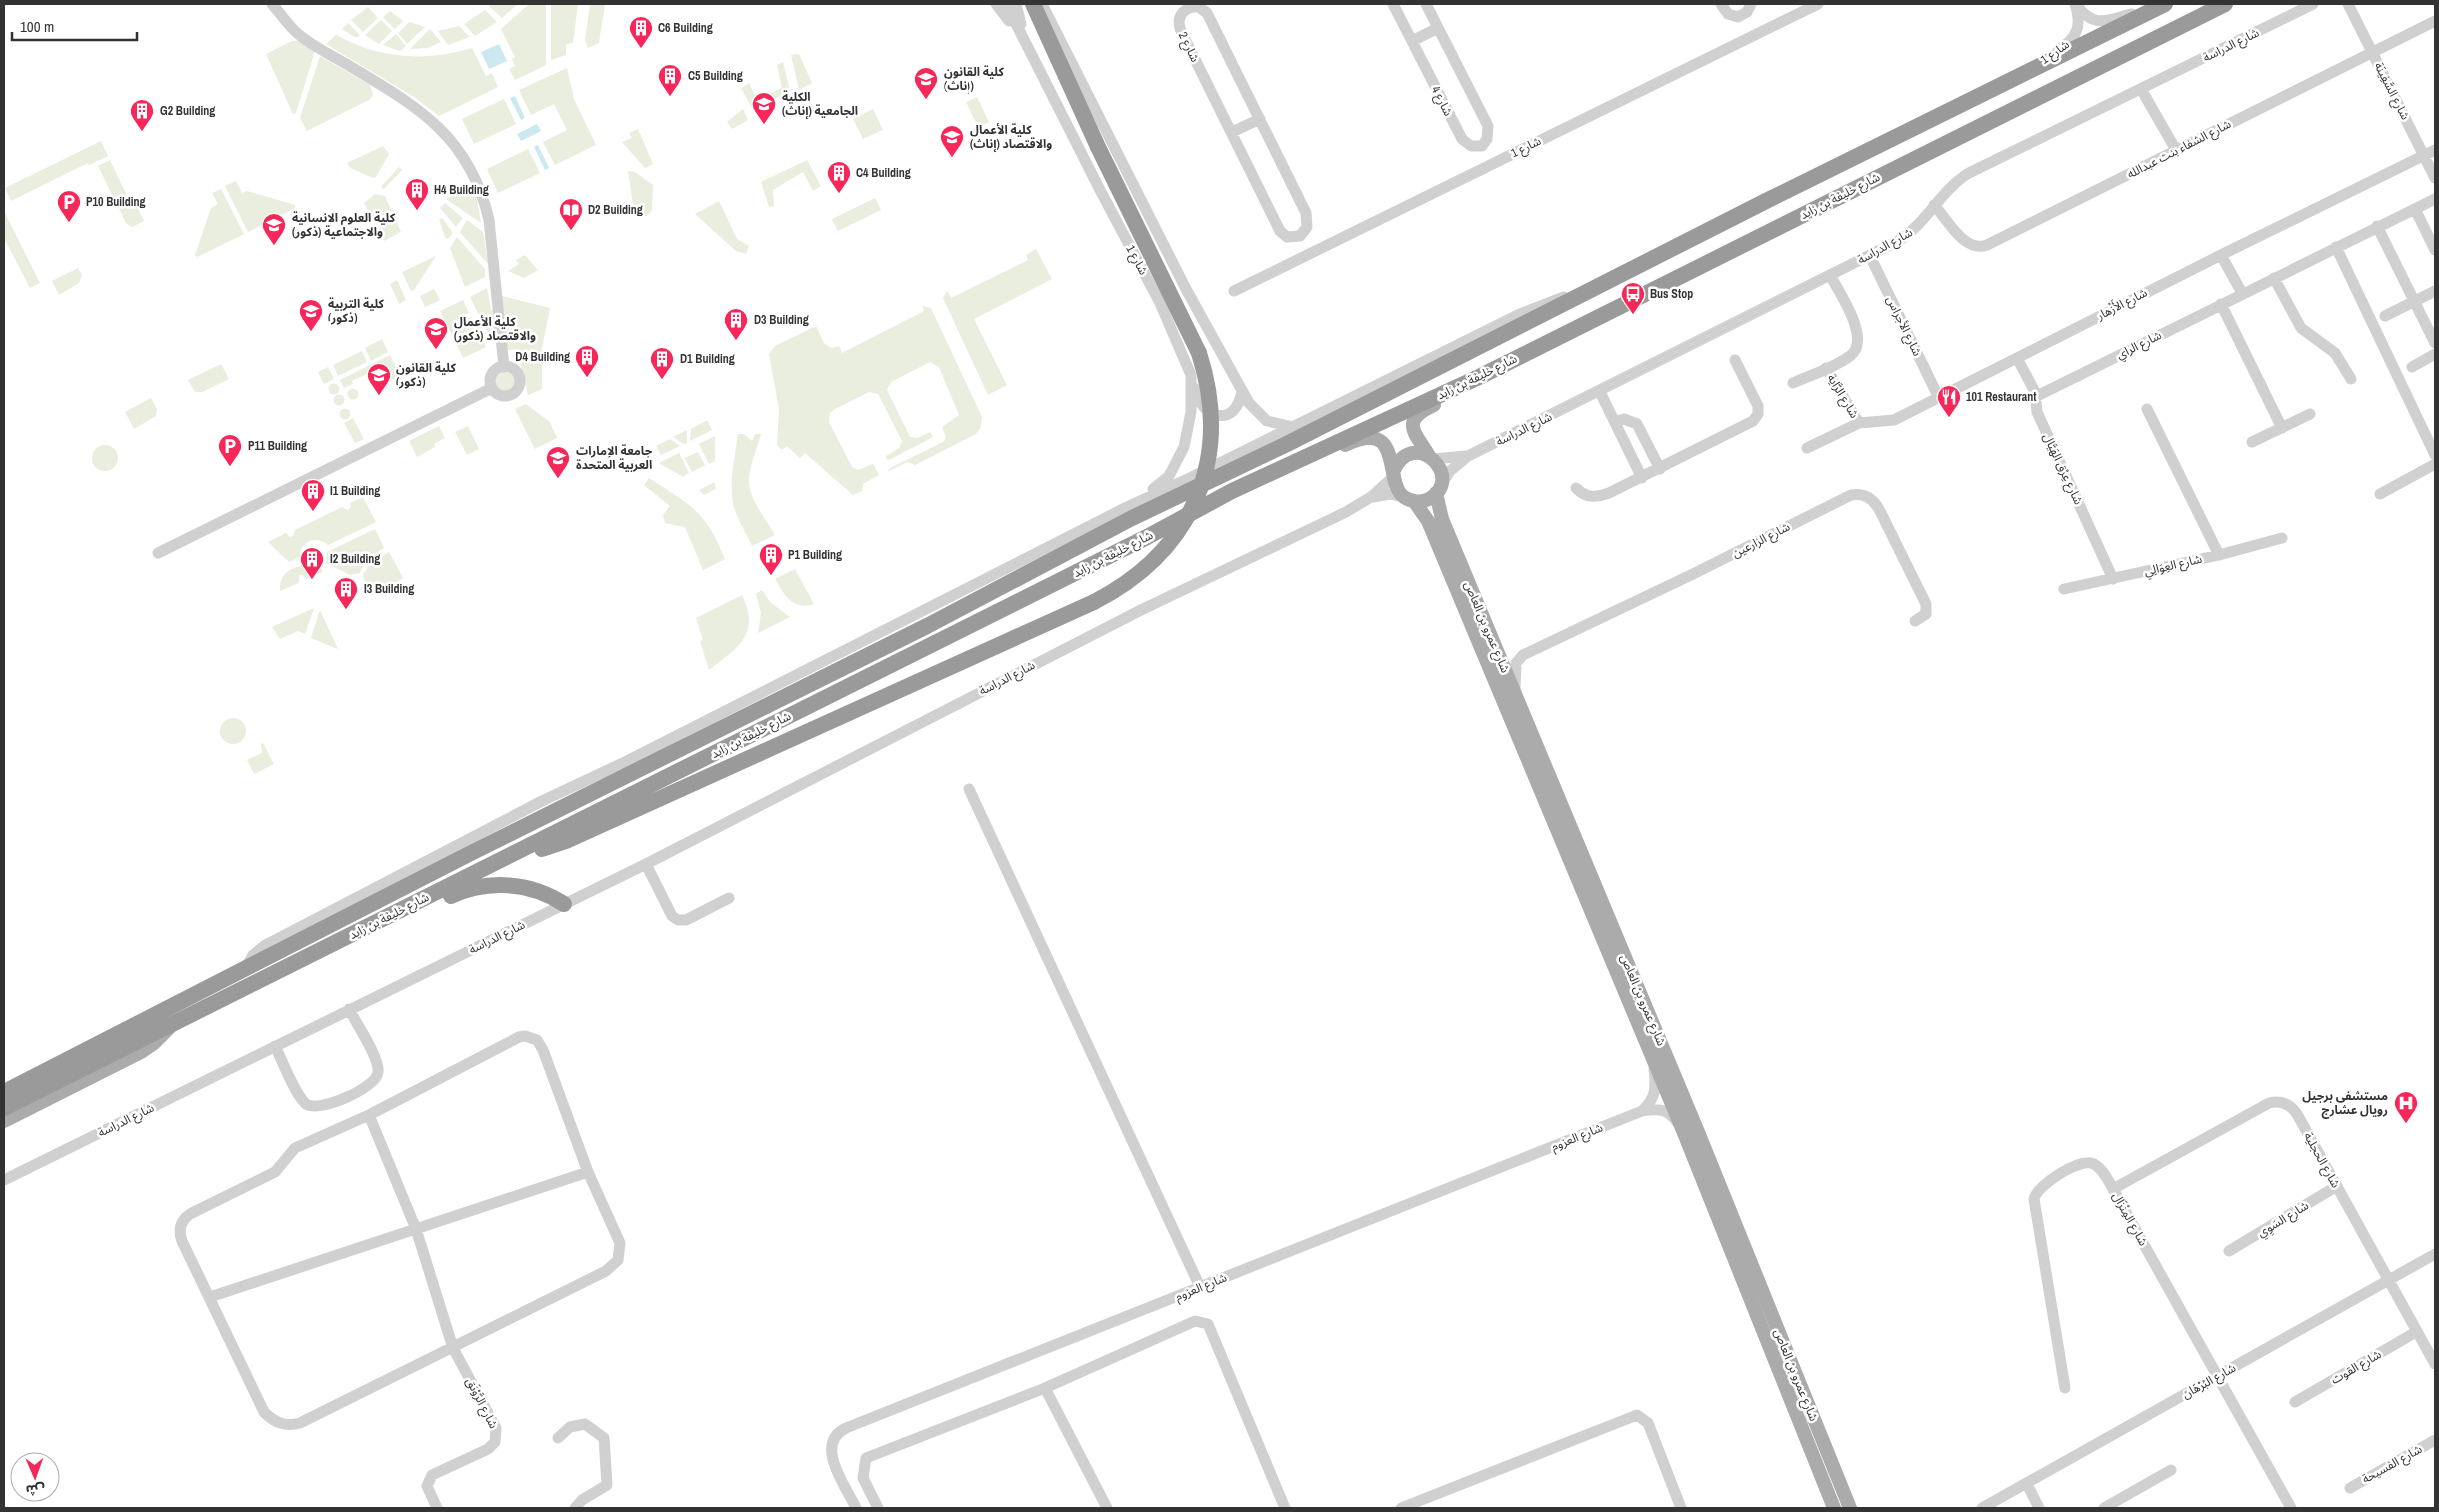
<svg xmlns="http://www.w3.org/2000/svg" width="2439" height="1512" font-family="'Archivo Narrow','Noto Sans Arabic',sans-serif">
	<rect width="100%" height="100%" fill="#fff"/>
	<path fill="#e9eede" d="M492 4H518L502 18 489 6Z
		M529 4H546V65L515 80 509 69 515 66 512 59 515 57 501 29Z
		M551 4H578L573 43 566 44V55L551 60Z
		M590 4H605L599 43 588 48 585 40Z
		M368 7 378 18 363 32 351 20Z
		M485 10 497 22 475 36 464 24Z
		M390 11 403 21 395 29 383 17Z
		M381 20 392 31 379 44 365 35Z
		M409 22 425 27 407 44 398 33Z
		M348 23 360 35 356 38 342 29Z
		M459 26 470 37 448 45 438 31Z
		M430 29 441 42 427 48 410 49Z
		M396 34 406 46 400 51 383 45Z
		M336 35C380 59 424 62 472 48L486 76 492 73 498 87 439 116 414 97 326 44Z
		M301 40 315 51 296 113 293 114 266 54 292 41Z
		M799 54 812 83 799 90 791 55Z
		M320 56 370 85 373 95 369 100 307 131 300 118Z
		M783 62 790 91 753 110 741 88 749 83 757 100 782 88 777 65Z
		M567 68 574 99 596 145 555 165 543 142 567 130 554 104 531 115 519 90Z
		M977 97 989 122 978 127 966 102Z
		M504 99 516 124 474 144 462 119Z
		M743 109 748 120 732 129 727 122Z
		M873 109 883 130 863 139 853 119Z
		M638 129 653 164 645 168 622 142 632 138 629 133Z
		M101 141 108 156 89 165 88 163 11 201 5 188Z
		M383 146 389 154 376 177 373 178 350 168 347 163Z
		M528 149 540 173 498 193 487 169Z
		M110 160 130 202 134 200 144 221 132 227 126 223 98 166Z
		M807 160 821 186 813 191 803 172 773 190 774 206 769 207 761 182Z
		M399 167 402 170 384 189 381 187Z
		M628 171 635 172 653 185 652 210 647 216 640 217 634 211Z
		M236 181 242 193 247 191 295 205V208L248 232 225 186Z
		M475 187 481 223 446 199 456 194 457 196Z
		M221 189 244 234 197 257 195 255 211 208 218 204 212 193Z
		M375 194 385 196 401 232 384 241 364 203Z
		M875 198 881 210 838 231 832 219Z
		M719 201 737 239 749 246 746 254 736 251 695 214Z
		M445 203 463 218 456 227 440 208Z
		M4 211 40 283 30 288 4 238Z
		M442 218 453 233 448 239 445 237 439 220Z
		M467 220 483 232 488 264 460 232Z
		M457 237 485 269V277L465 287 450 248Z
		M1036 249 1052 279 974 319 1007 385 988 395 943 298 947 291 951 298 1028 260 1026 255Z
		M525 255 538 270 524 278 508 271 519 264 516 260Z
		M436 256 414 290 411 291 402 272Z
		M78 268 82 275 79 283 59 295 52 281Z
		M397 280 406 300 399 304 390 284Z
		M487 288 491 310H495L498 340 492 342 470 297Z
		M434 289 440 300 425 307 420 296Z
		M502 296 550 308 542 348V389L528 395 517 349 507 350Z
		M463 300 469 313 461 317 463 321 471 317 486 347 463 358 440 311Z
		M922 306 931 308 982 417 981 427 976 434 915 465 907 462 888 472 890 468 943 442 946 438 942 427 959 415 939 367 930 362 891 382 887 390 910 437 917 438 930 432 933 437 889 460 886 459V456L899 448 902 441 878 394 869 392 835 409 830 413 829 422 852 467 858 470 873 464 879 475 863 484 862 491 853 495 805 453 800 458 787 446 782 450 777 445 779 409 769 354 775 346 816 326 824 343 831 348 839 346 842 353 924 311Z
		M382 339 388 352 371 361 365 348Z
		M362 351 367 362 338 376 333 365Z
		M390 355 401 377 391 380 384 366 352 381 353 384 344 388 340 380Z
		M221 364 229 379 202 392H195L188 380Z
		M328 367 334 379 324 384 318 372Z
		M495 381a10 10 0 1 1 20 0a10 10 0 1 1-20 0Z
		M328.5 389a5.5 5.5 0 1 1 11 0a5.5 5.5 0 1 1-11 0Z
		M347.5 394a5.5 5.5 0 1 1 11 0a5.5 5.5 0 1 1-11 0Z
		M333.5 400a5.5 5.5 0 1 1 11 0a5.5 5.5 0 1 1-11 0Z
		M151 398 157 409 156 416 134 429 125 412Z
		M526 404 550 422 557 438 535 449 515 409Z
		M339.5 414a5.5 5.5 0 1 1 11 0a5.5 5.5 0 1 1-11 0Z
		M353 418 364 439 355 443 344 423Z
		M707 420 712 430 690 441 691 429Z
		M439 426 445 438 434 444 435 447 417 457 409 441Z
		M468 426 479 449 467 455 455 432Z
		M687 430V443L684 444 673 437Z
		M738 434H744L752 441 755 434H761C757 449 750 464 749 479 748 498 766 519 775 535L752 546C746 533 738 521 734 507 728 484 735 457 738 434Z
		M715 436V461L709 464 699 444Z
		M670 439 680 446 661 455 656 446Z
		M92 458a13 13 0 1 1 26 0a13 13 0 1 1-26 0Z
		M698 452 705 465 692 472 685 458Z
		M679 453 689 473 683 477 659 463Z
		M649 478C692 506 705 510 725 559L703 570 685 527 665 523 663 515 670 506 644 485Z
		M715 482 716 489 704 495 699 490Z
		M363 497 376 522 328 545C316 535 300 541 300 557L289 562 268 542 286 533 290 537 293 536 295 530 342 507 348 510 351 507 350 503Z
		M375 529 384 548 366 560 360 573 350 575 326 563 327 552Z
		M389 552 403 578 385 591 374 592 365 585 363 574 372 562Z
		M301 566 321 568 323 572 307 579 303 575H299V583L280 591C279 576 287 569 301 566Z
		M795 569 814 604C793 611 784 595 775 579Z
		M762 590 771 603 790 617 758 633 761 613 756 594Z
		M742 595C761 635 738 647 709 670L700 641 703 640 696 618Z
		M314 608 305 634 298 631 280 639 272 627Z
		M320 610 338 649 311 638Z
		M220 731a13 13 0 1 1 26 0a13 13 0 1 1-26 0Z
		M263 743 274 764 254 774 247 760 262 753 261 744Z"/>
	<path fill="#cce9f1" d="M499 44 507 61 489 69 481 52Z
		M515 96 525 118 521 120 510 98Z
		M537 124 541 131 521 141 517 134Z
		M538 145 549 168 545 170 534 147Z"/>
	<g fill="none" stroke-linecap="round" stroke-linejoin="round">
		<path stroke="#d0d0d0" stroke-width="11" d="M272 4C280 13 288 25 297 33 312 46 331 55 348 65 417 106 470 136 489 220L504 367
			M996 4 1009 21
			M1006 4 1100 190 1160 303 1191 375V412L1184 447 1169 476 1153 489
			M1016 4 1021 24
			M1042 4 1186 289 1249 403 1267 421 1293 427
			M1393 4 1462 139 1471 146H1482L1487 139 1488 126 1426 4
			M1721 4 1728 14 1738 17 1747 12 1751 4
			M2348 4 2435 178
			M2077 6C2096 30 2108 19 2132 14
			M1193 7H1199L1207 13 1306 213 1307 227 1300 236 1287 237 1280 231 1181 31C1176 19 1181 10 1193 7Z
			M1412 41 1438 28
			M2058 50C2078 38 2082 25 2075 4
			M2141 89 2176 150
			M1232 132 1260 119
			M1934 205C1948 220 1964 253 1987 245L2435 21
			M2415 209 2435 250
			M2377 226 2435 343
			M2336 247 2435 455
			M2221 255 2242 293
			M1870 256 1938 396
			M2274 278 2301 328 2335 353 2351 379
			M1234 291 1818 4
			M2221 304 2282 428
			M2385 316 2435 291
			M2017 358 2035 392 2037 412 2113 579
			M490 381a15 15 0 1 1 30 0a15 15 0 1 1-30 0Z
			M2412 367 2435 354
			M1826 368 1859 423
			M1793 383C1811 375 1834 368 1850 356 1872 340 1840 294 1830 275
			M1194 388C1202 420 1236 428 1242 391
			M1600 392 1642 478
			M2035 397 2435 199
			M2147 409 2219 555
			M1615 422 1624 419 1637 424 1660 469
			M2252 442 2310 414
			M1807 448 1859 423 1894 420 2221 255 2435 150
			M1433 459 1466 456
			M1441 485 1450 471 1468 456 1900 240C1927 222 1940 192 1967 174L2313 4
			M1576 488C1586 498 1595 498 1609 493L1753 421 1758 414V406L1735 360
			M2380 494 2435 464
			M1373 497 1390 494 1403 497
			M158 553 492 388
			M2064 589 2219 555 2282 538
			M1515 689 1516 663 1523 655 1693 574 1851 495C1865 493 1873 498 1880 511L1926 604V614L1915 621
			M969 789 1200 1287
			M646 864 672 916 678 920H686L729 898
			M246 967 253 955 264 946 542 801 627 761 1125 508 1192 477 1520 314 1564 297
			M525 1036 537 1040 543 1050 588 1172 620 1243 618 1260 606 1271 300 1423C285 1427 275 1423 264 1412L182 1241C178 1230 180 1221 190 1214L275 1172 295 1148 369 1115 519 1037Z
			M275 1046C282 1060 295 1095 306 1104 319 1113 377 1088 378 1072 380 1058 356 1023 349 1009
			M1642 1111C1657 1097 1656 1087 1654 1068
			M369 1115 416 1229 453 1348 496 1428 495 1442 488 1449 432 1475 427 1486 437 1508
			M4 1180 646 864 1141 610 1346 512 1371 497 1393 477
			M2113 1189 2269 1103C2281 1100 2290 1104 2297 1114L2435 1364
			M2229 1251 2337 1186
			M210 1297 588 1172
			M1045 1388 1107 1508
			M2065 1388 2034 1199C2037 1185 2080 1157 2094 1164 2103 1169 2108 1180 2113 1189L2291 1508
			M2295 1402 2416 1332
			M558 1438 570 1427 585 1424 604 1438 607 1485 582 1500 575 1508
			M2027 1484 2039 1508
			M2350 1488 2435 1440
			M856 1508C846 1486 813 1444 846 1428L1642 1111C1658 1108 1668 1109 1677 1122
			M878 1508 863 1478 866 1458 1045 1388 1195 1321 1208 1324 1285 1508
			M1401 1508 1637 1415 1648 1423 1681 1508
			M1982 1508 2435 1254
			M2104 1508 2171 1470"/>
		<path stroke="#ababab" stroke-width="14" d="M1345 445C1405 416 1383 483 1404 497 1411 502 1421 503 1429 499 1467 478 1414 426 1394 470
			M1429 456C1416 433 1398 422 1434 405
			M1436 493 1442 519 1698 1132 1850 1508
			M1414 501 1428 521 1684 1133 1834 1508
			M4 1121 141 1052 154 1043 170 1027"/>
		<path stroke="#9a9a9a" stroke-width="16" d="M1033 4 1098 147 1199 353
			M542 849 566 841 1094 602
			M451 896C488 879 530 882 564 904
			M4 1092 473 852 927 626 1132 518 1287 444 1768 200 2165 4
			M4 1108 1147 537 1232 491 1479 377 2225 4"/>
		<path stroke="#9a9a9a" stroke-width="16" d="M1094 602C1193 551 1233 459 1199 353"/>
	</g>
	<defs>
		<g id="building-pin" transform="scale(1.25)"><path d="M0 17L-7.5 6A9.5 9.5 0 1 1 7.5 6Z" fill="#f72859" stroke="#fff"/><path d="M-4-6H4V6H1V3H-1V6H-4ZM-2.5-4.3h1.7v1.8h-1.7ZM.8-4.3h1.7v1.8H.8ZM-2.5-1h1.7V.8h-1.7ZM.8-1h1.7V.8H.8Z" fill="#fff"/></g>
		<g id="university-pin" transform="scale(1.25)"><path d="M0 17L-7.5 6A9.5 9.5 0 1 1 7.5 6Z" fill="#f72859" stroke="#fff"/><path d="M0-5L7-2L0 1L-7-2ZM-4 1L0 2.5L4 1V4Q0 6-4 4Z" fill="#fff"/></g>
		<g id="parking-pin" transform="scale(1.25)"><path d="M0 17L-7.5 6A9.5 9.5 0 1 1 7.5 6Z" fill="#f72859" stroke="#fff"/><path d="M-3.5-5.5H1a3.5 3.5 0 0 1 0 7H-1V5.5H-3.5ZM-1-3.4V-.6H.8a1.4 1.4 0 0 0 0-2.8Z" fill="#fff"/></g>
		<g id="library-pin" transform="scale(1.25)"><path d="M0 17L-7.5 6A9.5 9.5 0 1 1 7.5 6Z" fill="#f72859" stroke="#fff"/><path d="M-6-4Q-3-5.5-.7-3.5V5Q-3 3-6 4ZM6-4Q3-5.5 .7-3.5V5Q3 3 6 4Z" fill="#fff"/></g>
		<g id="bus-pin" transform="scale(1.25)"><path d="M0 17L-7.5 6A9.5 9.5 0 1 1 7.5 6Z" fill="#f72859" stroke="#fff"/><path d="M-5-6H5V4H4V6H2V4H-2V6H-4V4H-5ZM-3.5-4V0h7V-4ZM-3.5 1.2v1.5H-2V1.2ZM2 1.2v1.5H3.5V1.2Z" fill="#fff"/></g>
		<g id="restaurant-pin" transform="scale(1.25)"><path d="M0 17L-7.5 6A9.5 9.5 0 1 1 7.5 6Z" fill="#f72859" stroke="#fff"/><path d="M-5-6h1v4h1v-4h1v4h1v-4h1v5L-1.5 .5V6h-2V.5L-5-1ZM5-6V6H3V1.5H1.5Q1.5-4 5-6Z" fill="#fff"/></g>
		<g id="hospital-pin" transform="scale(1.25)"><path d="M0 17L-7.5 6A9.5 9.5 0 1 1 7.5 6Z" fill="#f72859" stroke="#fff"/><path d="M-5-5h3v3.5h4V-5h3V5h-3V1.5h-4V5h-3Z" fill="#fff"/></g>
	</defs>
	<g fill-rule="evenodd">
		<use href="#building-pin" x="641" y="28"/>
		<use href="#building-pin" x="670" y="76"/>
		<use href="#university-pin" x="926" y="79"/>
		<use href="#university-pin" x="764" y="104"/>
		<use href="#building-pin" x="142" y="111"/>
		<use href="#university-pin" x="952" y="137"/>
		<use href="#building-pin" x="839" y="173"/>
		<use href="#building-pin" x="417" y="190"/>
		<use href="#parking-pin" x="69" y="202"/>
		<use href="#library-pin" x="571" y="210"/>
		<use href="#university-pin" x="274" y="225"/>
		<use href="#bus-pin" x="1633" y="294"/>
		<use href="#university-pin" x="311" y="311"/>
		<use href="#building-pin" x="736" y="320"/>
		<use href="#university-pin" x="436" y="329"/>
		<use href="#building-pin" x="587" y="357"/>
		<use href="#building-pin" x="662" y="359"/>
		<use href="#university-pin" x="379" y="375"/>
		<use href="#restaurant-pin" x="1949" y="397"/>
		<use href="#parking-pin" x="230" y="446"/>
		<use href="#university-pin" x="558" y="458"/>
		<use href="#building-pin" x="313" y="491"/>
		<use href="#building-pin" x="771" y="555"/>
		<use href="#building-pin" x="312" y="559"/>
		<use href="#building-pin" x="346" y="589"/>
		<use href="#hospital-pin" x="2406" y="1103"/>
	</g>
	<g text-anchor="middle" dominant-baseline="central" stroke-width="5" stroke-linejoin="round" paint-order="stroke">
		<g font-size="12" font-weight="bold" fill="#333" stroke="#fff" text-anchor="start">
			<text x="658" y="28">C6 Building</text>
			<text x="944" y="72">كلية القانون<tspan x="944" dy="14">(إناث)</tspan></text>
			<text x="688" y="76">C5 Building</text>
			<text x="782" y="97">الكلية<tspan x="782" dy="14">الجامعية (إناث)</tspan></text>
			<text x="160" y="111">G2 Building</text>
			<text x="970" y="130">كلية الأعمال<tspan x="970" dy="14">والاقتصاد (إناث)</tspan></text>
			<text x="856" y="173">C4 Building</text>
			<text x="434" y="190">H4 Building</text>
			<text x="86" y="202">P10 Building</text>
			<text x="588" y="210">D2 Building</text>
			<text x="292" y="218">كلية العلوم الإنسانية<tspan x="292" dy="14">والاجتماعية (ذكور)</tspan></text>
			<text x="1650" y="294">Bus Stop</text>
			<text x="328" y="304">كلية التربية<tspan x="328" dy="14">(ذكور)</tspan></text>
			<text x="754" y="320">D3 Building</text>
			<text x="454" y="322">كلية الأعمال<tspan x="454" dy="14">والاقتصاد (ذكور)</tspan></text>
			<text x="570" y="357" text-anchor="end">D4 Building</text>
			<text x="680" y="359">D1 Building</text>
			<text x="396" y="368">كلية القانون<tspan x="396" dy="14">(ذكور)</tspan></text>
			<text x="1966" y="397">101 Restaurant</text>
			<text x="248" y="446">P11 Building</text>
			<text x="576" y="451">جامعة الإمارات<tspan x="576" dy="14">العربية المتحدة</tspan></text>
			<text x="330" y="491">I1 Building</text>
			<text x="788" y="555">P1 Building</text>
			<text x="330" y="559">I2 Building</text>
			<text x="364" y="589">I3 Building</text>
			<text x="2388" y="1096" text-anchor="end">مستشفى برجيل<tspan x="2388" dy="14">رويال عشارج</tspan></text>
		</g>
		<g font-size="12" fill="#333" stroke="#fff">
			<text transform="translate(2231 45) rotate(-26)">شارع الدراسة</text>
			<text transform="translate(1189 47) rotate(64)">شارع 2</text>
			<text transform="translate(2055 52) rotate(-35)">شارع 1</text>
			<text transform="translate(2392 91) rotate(63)">شارع السَّفِينَة</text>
			<text transform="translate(1442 101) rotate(63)">شارع 4</text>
			<text transform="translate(1526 147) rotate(-26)">شارع 1</text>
			<text transform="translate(2179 149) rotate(-27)">شارع الشفاء بنت عبدالله</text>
			<text transform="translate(1840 196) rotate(-27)">شارع خليفة بن زايد</text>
			<text transform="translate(1885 246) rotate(-29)">شارع الدراسة</text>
			<text transform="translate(1137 260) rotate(62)">شارع 1</text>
			<text transform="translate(2122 304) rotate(-27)">شارع الأَزْهار</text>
			<text transform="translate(1904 326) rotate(64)">شارع الأجراس</text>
			<text transform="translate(2139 345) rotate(-26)">شارع الراي</text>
			<text transform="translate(1477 377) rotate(-26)">شارع خليفة بن زايد</text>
			<text transform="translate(1843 396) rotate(59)">شارع الرَّاية</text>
			<text transform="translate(1524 429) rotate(-26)">شارع الدراسة</text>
			<text transform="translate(2063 469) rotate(65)">شارع عِرْق الهَيَّال</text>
			<text transform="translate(1761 540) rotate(-27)">شارع الزارعين</text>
			<text transform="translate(1113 554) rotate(-27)">شارع خليفة بن زايد</text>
			<text transform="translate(2173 565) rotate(-13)">شارع العِوَالِي</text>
			<text transform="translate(1487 627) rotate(67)">شارع عمرو بن العاص</text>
			<text transform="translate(1007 678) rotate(-27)">شارع الدراسة</text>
			<text transform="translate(751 735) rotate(-27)">شارع خليفة بن زايد</text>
			<text transform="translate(389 916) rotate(-27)">شارع خليفة بن زايد</text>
			<text transform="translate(497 937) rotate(-26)">شارع الدراسة</text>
			<text transform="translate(1643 1000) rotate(67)">شارع عمرو بن العاص</text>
			<text transform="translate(126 1120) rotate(-26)">شارع الدراسة</text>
			<text transform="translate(1577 1137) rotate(-22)">شارع العزوم</text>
			<text transform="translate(2322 1160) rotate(61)">شارع الحجلية</text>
			<text transform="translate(2130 1219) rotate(61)">شارع المِنْزَال</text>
			<text transform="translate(2283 1219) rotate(-31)">شارع السَوِي</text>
			<text transform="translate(1201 1287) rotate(-22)">شارع العزوم</text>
			<text transform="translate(2356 1367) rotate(-30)">شارع القوت</text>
			<text transform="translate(1796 1375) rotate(68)">شارع عمرو بن العاص</text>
			<text transform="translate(2209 1381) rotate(-29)">شارع البُرْهَان</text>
			<text transform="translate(482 1403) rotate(63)">شارع الرَّوْنَق</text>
			<text transform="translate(2392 1464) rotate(-29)">شارع الفسيحة</text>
		</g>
	</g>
	<rect width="2439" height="1512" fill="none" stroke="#333333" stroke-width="10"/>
	<g transform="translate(35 1477) rotate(178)"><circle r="24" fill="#ffffff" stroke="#adadad"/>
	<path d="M0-4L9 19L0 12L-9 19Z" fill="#f72859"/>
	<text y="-8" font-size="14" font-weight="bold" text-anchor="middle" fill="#333333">ش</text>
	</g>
	<path d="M12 32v8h125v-8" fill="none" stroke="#333333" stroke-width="2.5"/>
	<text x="20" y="32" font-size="15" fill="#333333" stroke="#ffffff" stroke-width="4" paint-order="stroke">100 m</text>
</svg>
